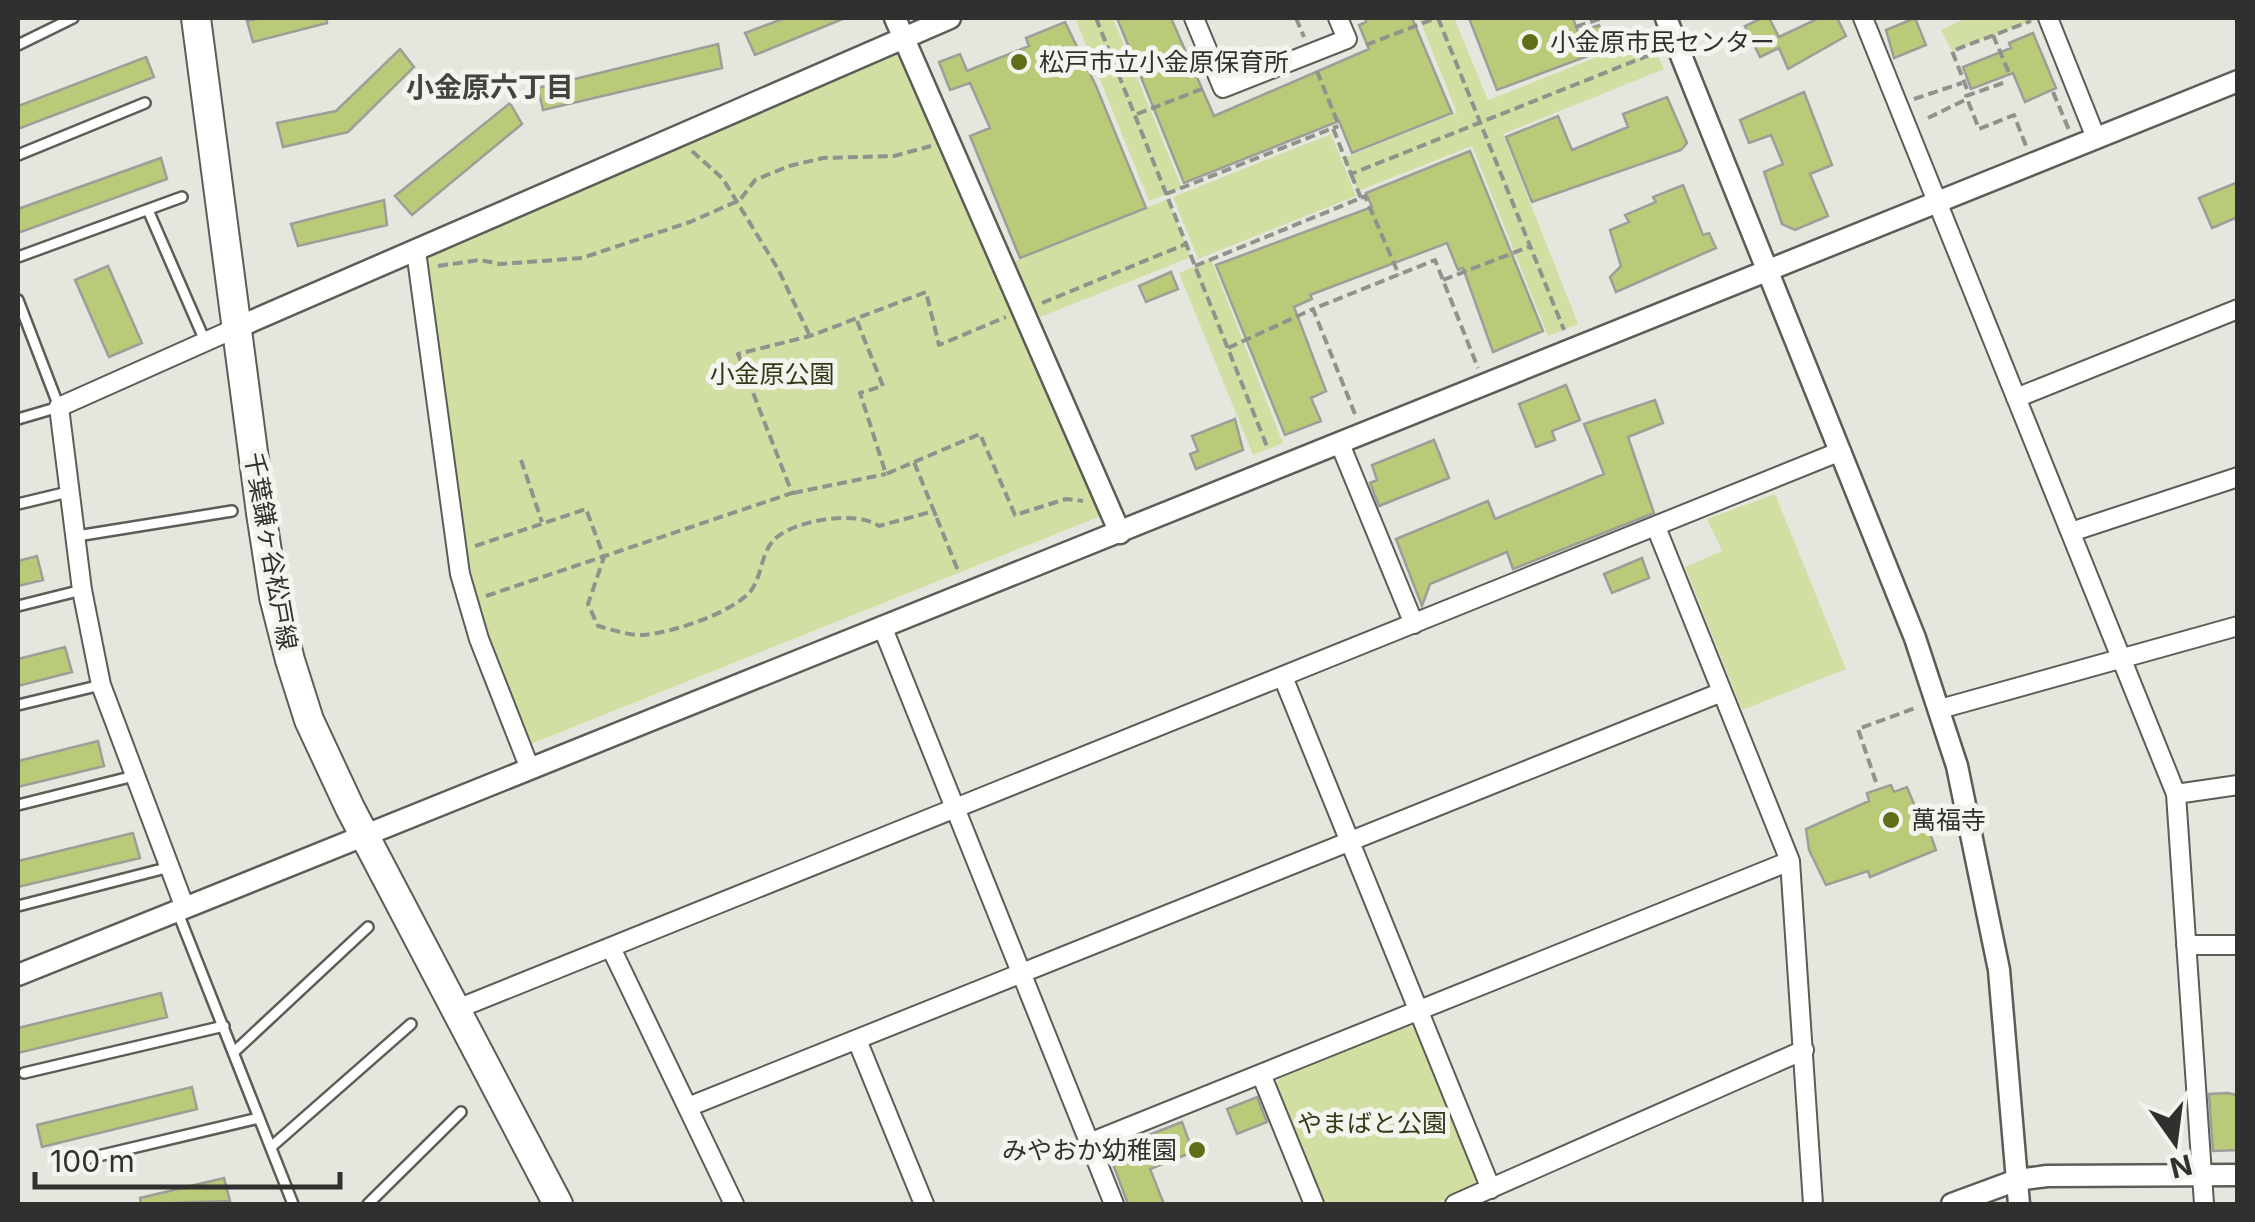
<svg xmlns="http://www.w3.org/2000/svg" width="2255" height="1222" font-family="Inter,'Noto Sans JP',sans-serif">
	<rect width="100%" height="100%" fill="#e5e7df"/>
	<path fill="#d1dfa3" d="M1075 18H1113L1182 188 1149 201Z
		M1419 18H1454L1488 100 1650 36 1664 69 1503 134 1578 324 1548 336 1472 146 1358 191 1344 158 1457 113Z
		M1966 18H2040L1952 51 1941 30Z
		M903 38 1111 512 521 748 470 607 416 251Z
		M1331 134 1356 196 1198 259 1173 197Z
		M1168 199 1191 257 1040 317 1012 262Z
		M1211 259 1283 443 1253 455 1179 273Z
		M1775 494 1846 669 1742 710 1685 567 1722 551 1707 519Z
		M1409 1026 1417 1029 1478 1180C1458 1215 1360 1204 1323 1204L1276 1087 1279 1078Z"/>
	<path fill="#b9ca79" stroke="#9d9e97" stroke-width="2.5" d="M261 18H326L327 23 253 42 247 21Z
		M785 18H845L755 55 745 33Z
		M1117 18H1171L1214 116 1369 49 1359 25 1366 22 1365 18H1412L1452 113 1352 153 1339 121 1184 183Z
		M1469 18H1573L1578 32 1599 25 1609 48 1497 90Z
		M1762 18H1769L1779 37 1819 18H1837L1846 36 1788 69 1779 48 1760 57 1745 26Z
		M1915 18 1926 45 1894 58 1886 30Z
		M1065 22 1096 86 1146 208 1020 258 970 136 990 128 970 83 950 90 939 62 960 54 967 71 1029 46 1026 38Z
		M2033 33 2056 88 2025 102 2013 73 1971 89 1963 67 2011 48 2009 43Z
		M718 44 722 68 543 110 538 88Z
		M400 49 414 67 348 132 283 147 277 123 336 111Z
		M146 57 154 77 18 129V106Z
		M1804 92 1832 165 1810 174 1828 216 1795 230 1782 224 1764 172 1783 164 1771 135 1749 143 1740 120Z
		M1667 97 1687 143 1681 150 1532 202 1506 137 1558 116 1572 150 1628 127 1623 114Z
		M510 103 522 124 412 215 395 196Z
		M1470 151 1543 331 1493 352 1463 268 1458 270 1447 243 1310 295 1312 299 1294 307 1326 391 1311 398 1321 421 1285 435 1216 265 1372 207 1366 193Z
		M161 158 167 179 18 233V209Z
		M2238 182V217L2212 228 2199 198Z
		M1683 185 1703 235 1709 233 1716 248 1616 292 1610 277 1621 266 1610 230 1629 222 1625 215 1656 202 1653 197Z
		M384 200 387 225 298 246 291 224Z
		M108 266 142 343 109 357 75 280Z
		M1171 272 1178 289 1146 302 1139 286Z
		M1566 385 1580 420 1552 431 1555 440 1536 447 1519 404Z
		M1655 400 1663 423 1628 437 1654 513 1513 569 1507 552 1430 584 1422 606 1396 539 1488 501 1495 519 1604 474 1584 424Z
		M1235 419 1243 450 1196 469 1190 454 1198 451 1192 436Z
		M1434 440 1449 478 1379 506 1370 483 1377 480 1372 465Z
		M37 556 43 580 18 586V561Z
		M1642 558 1649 578 1612 593 1604 574Z
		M65 647 72 672 18 686V659Z
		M98 741 104 766 18 787V761Z
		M1891 785 1894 792 1907 787 1916 809 1921 808 1936 850 1870 877 1868 871 1826 885 1809 850 1806 829 1869 801 1867 793Z
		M133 833 140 858 18 887V861Z
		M161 993 167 1017 18 1053V1028Z
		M192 1087 197 1109 42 1147 37 1125Z
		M2227 1093 2238 1095V1150L2213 1151 2209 1094Z
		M1257 1097 1267 1122 1237 1134 1227 1109Z
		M1182 1122 1193 1152 1150 1169 1164 1204H1128L1108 1151Z
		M224 1178 230 1201 141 1204 140 1198Z"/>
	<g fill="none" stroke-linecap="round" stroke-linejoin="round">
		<g stroke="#5b5d56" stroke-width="14">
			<path id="service" d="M18 45 73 18
				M18 155 145 103
				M148 210 205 341
				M18 257 182 197
				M18 300 59 407 18 419
				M18 504 68 492
				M77 536 232 511
				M18 606 82 590
				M18 705 101 685
				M18 805 134 776
				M18 906 170 867
				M178 913 293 1204
				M234 1052 368 927
				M24 1073 224 1026
				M271 1147 411 1024
				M60 1165 259 1118
				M368 1204 461 1112"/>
		</g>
		<g stroke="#5b5d56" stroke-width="22">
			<path id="minor" d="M1194 18 1223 88 1347 39 1338 18
				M1863 18 2176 794 2204 1204
				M2048 18 2096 138
				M416 251 460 574 479 639 530 769
				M2016 398 2238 309
				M1340 444 1414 624
				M1656 527 1790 861 1813 1204
				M2071 532 2238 477
				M882 626 1114 1204
				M1283 677 1491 1189
				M1940 709 2238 626
				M2176 794 2238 785
				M185 908 101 685 82 590 59 407 236 328
				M2186 945H2238
				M611 948 734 1204
				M457 1009 1841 451
				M857 1040 924 1204
				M1261 1074 1314 1204
				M688 1107 1722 692
				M1089 1143 1790 861
				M1455 1204 1804 1050"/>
		</g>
		<g stroke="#5b5d56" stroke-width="25">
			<path id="tertiary" d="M895 18 1120 533
				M1666 18 1915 638 1957 766 1999 970 2019 1204
				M236 328 950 18
				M18 975 2238 81
				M1952 1204 2017 1180 2047 1176 2238 1175"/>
		</g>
		<g stroke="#5b5d56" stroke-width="32">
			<path id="primary" d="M196 18 261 513 274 597 290 660 309 720 350 808 558 1204"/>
		</g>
		<path stroke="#90928c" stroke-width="4" stroke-dasharray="10 5" stroke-linecap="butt" d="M1096 18 1268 449
			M1296 18 1304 37
			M1438 18 1564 330
			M1576 27 1602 18
			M1993 35 2009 73
			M1366 45 1436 18
			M1317 71 1339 126 1333 128
			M2003 83 1966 96 1979 129 2014 115 2026 146
			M1967 89 1952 51 2031 21
			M2053 92 2069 130
			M1914 99 1962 83
			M1137 114 1202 89
			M1928 118 1967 99
			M692 151 723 179 778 269 809 334
			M1166 194 1333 128 1351 174 1657 52
			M1361 198 1365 196 1399 275
			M438 266 480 260 500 264 582 258 690 222 740 200 755 180 789 166 823 158 894 156 931 146
			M1195 266 1361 198 1351 174
			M1443 280 1531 246
			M1042 303 1186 244
			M857 321 883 386 860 393 886 474 914 462 959 573
			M1228 348 1313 309
			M1355 414 1313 309 1435 260 1478 368
			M521 460 542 522
			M914 462 980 434 1015 515 1066 499 1083 501
			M793 493 886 474
			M475 546 586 509 604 557 588 604 598 626C611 629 629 636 643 635 672 633 731 613 750 592 763 576 760 551 777 537 798 520 857 510 879 526L934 511 936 516
			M486 596 792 493 738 354 810 336 926 292 939 345 1006 317
			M1876 782 1858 729 1918 707"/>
		<use href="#service" stroke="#fff" stroke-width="9"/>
		<use href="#minor" stroke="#fff" stroke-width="18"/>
		<use href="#tertiary" stroke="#fff" stroke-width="20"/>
		<use href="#primary" stroke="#fff" stroke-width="28"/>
	</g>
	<g fill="#606e19" stroke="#f2f4ed" stroke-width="4">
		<circle cx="1530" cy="42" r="10"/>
		<circle cx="1019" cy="62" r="10"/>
		<circle cx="1891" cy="820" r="10"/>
		<circle cx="1197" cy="1150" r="10"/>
	</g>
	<g text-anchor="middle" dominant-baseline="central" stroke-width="10" stroke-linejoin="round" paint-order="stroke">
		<g font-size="25" fill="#30312e" stroke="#f2f4ed" text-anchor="start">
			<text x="1550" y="42">小金原市民センター</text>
			<text x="1039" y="62">松戸市立小金原保育所</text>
			<text x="1911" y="820">萬福寺</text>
			<text x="1177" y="1150" text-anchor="end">みやおか幼稚園</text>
		</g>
		<g font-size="25" fill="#323916" stroke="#f2f4ed">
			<text x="772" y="374">小金原公園</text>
			<text x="1372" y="1123">やまばと公園</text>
		</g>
		<g font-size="25" fill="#30312e" stroke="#f2f4ed">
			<text transform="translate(271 551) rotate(80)">千葉鎌ヶ谷松戸線</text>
		</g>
		<g font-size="28" font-weight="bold" fill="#42443e" stroke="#f2f4ed">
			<text x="490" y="87">小金原六丁目</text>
		</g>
	</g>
	<rect width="2255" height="1222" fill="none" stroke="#30312e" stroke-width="40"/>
	<g transform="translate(2175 1142) rotate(166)" stroke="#f2f4ed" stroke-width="8" paint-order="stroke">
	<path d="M0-8L18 38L0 25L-18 38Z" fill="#30312e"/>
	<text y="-15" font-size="28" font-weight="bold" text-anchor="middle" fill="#30312e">N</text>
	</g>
	<path d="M35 1172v15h305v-15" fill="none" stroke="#30312e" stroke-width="5"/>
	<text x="50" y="1172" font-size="30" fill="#30312e" stroke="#f2f4ed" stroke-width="8" paint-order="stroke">100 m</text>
</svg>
